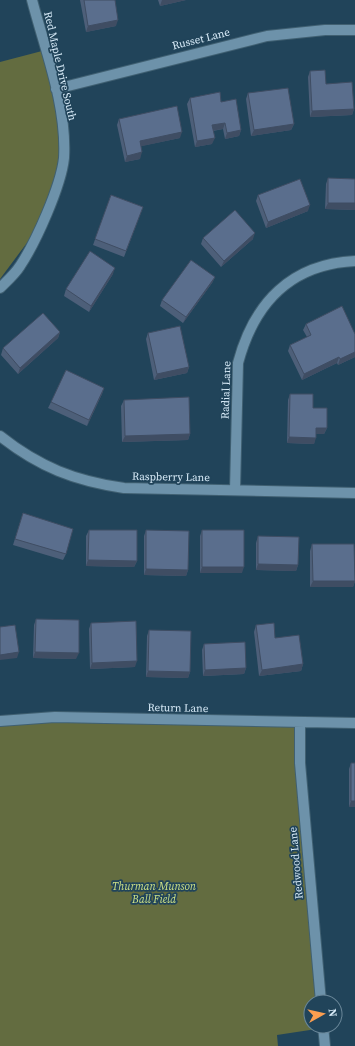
<svg xmlns="http://www.w3.org/2000/svg" width="355" height="1046" font-family="'Source Serif 4',serif">
	<rect width="100%" height="100%" fill="#21445a"/>
	<path fill="#636c40" d="M42 51 62 123 61 157 49 198 38 228 0 279V62Z
		M55 721 297 726 320 1002H311V1026H322L323 1028 277 1035 278 1046H0V725Z"/>
	<g fill="none" stroke-linecap="round" stroke-linejoin="round">
		<g stroke="#406072" stroke-width="12">
			<path id="minor" d="M56 89 267 36 325 30H355
				M0 288C7 281 15 274 20 266 36 242 61 186 64 158 67 105 45 50 32 0
				M0 436C39 467 75 481 124 488L355 493
				M235 490 238 363C254 303 291 264 355 261
				M0 721 55 717 355 723
				M300 722V763L321 1002
				M323 1026 325 1046"/>
		</g>
		<use href="#minor" stroke="#6d92aa" stroke-width="10"/>
	</g>
	<path fill="#4d5f79" d="M80 0H115L116 26 86 32Z
		M158 0H186L160 6Z
		M310 71 354 109 352 115 310 117 308 77Z
		M248 93 294 124 291 130 251 136 246 99Z
		M190 98 221 102 241 130 239 136 225 139 223 129 213 131 212 144 195 147 187 104Z
		M119 119 180 138 141 146 140 159 125 162 117 125Z
		M328 178 355 179V210L325 209 326 184Z
		M111 195 143 207 124 257 93 245Z
		M258 195 308 211 266 228 256 201Z
		M203 238 253 239 221 267 201 244Z
		M113 274 89 312 64 296 66 289Z
		M215 277 212 283 183 323 160 306 162 300Z
		M306 324 355 334V357L338 365 337 363 302 380 288 351 290 345 307 337 303 330Z
		M60 332 58 338 18 374 1 355 3 348Z
		M148 333 189 367 187 373 154 380 146 339Z
		M104 388 102 394 87 426 48 408 51 402Z
		M290 394 313 408 327 428 324 434H316L314 444 287 443 288 400Z
		M124 400 190 434 188 440 122 442 121 406Z
		M23 513 66 554 63 560 13 545Z
		M89 530 137 561 134 567 86 566V536Z
		M146 530 188 570 186 576 144 575V536Z
		M202 530 242 573H200V536Z
		M258 536 298 565 296 571 256 570V543Z
		M312 544 355 581 353 587H310V551Z
		M36 619 76 659 33 658 34 625Z
		M91 623 135 667 90 669 89 629Z
		M256 625 275 638 303 664 301 671 259 676 254 632Z
		M149 630 190 672 188 678 146 677 147 636Z
		M204 644 246 668 244 674 203 676 202 650Z
		M351 763H355V807H349V769Z"/>
	<path fill="#3f4d63" d="M162 0H186L160 6Z
		M118 20 116 26 86 32 88 26Z
		M354 109 352 115 310 117 312 111Z
		M225 123 223 129 210 131 212 125Z
		M294 124 291 130 251 136 254 130Z
		M241 130 239 136 225 139 227 133Z
		M182 132 180 138 138 147 140 141Z
		M215 138 212 144 195 147 197 141Z
		M142 152 140 159 125 162 127 156Z
		M328 203H355V210L325 209Z
		M310 205 308 211 266 228 268 222Z
		M255 233 253 239 221 267 224 261Z
		M115 268 113 274 89 312 91 306Z
		M215 277 212 283 183 323 186 317Z
		M60 332 58 338 18 374 20 368Z
		M355 352V357L338 365 340 359Z
		M339 357 337 363 302 380 304 374Z
		M189 367 187 373 154 380 157 374Z
		M104 388 102 394 87 426 89 420Z
		M316 428H327L324 434H314Z
		M190 434 188 440 122 442 125 436Z
		M289 437 316 438 314 444 287 443Z
		M88 560 137 561 134 567 86 566Z
		M258 564 298 565 296 571 256 570Z
		M202 567H244L242 573H200Z
		M146 569 188 570 186 576 144 575Z
		M313 581H355L353 587H310Z
		M19 652 17 658 0 660V655Z
		M35 652 79 653 76 659 33 658Z
		M137 661 135 667 90 669 92 663Z
		M303 664 301 671 259 676 262 670Z
		M246 668 244 674 203 676 205 670Z
		M148 671 190 672 188 678 146 677Z
		M351 801H355V807H349Z"/>
	<path fill="#5a6e8d" stroke="#3f4d63" d="M84 0H115L118 20 88 26Z
		M325 70 326 84 352 82 354 109 312 111 310 71Z
		M288 88 294 124 254 130 248 93Z
		M220 92 221 102 236 99 241 130 227 133 225 123 212 125 215 138 197 141 190 98Z
		M177 106 182 132 140 141 142 152 127 156 119 119Z
		M328 178 355 179V203H328Z
		M300 179 310 205 268 222 258 195Z
		M111 195 143 207 126 251 95 239Z
		M235 210 255 233 224 261 203 238Z
		M90 251 115 268 91 306 66 289Z
		M191 260 215 277 186 317 162 300Z
		M342 306 355 334V352L340 359 339 357 304 374 290 345 311 335 306 324Z
		M43 313 60 332 20 368 3 348Z
		M180 326 189 367 157 374 148 333Z
		M66 370 104 388 89 420 51 402Z
		M290 394H313V408H327V428H316V438L289 437Z
		M189 397 190 434 125 436 124 400Z
		M23 513 73 529 66 554 15 539Z
		M89 530H137V561L88 560Z
		M146 530 189 531 188 570 146 569Z
		M202 530H244V567H202Z
		M258 536 299 537 298 565 258 564Z
		M312 544H354L355 581H313Z
		M36 619 79 620V653L35 652Z
		M136 621 137 661 92 663 91 623Z
		M274 623 275 638 299 635 303 664 262 670 256 625Z
		M15 625 19 652 0 655V627Z
		M149 630 191 631 190 672 148 671Z
		M245 642 246 668 205 670 204 644Z
		M351 763H355V801H351Z"/>
	<g text-anchor="middle" dominant-baseline="central" stroke-width="3.5" stroke-linejoin="round" paint-order="stroke">
		<g font-size="11" fill="#d8ebf8" stroke="#21445a">
			<text transform="translate(201 39) rotate(-14)">Russet Lane</text>
			<text transform="translate(60 66) rotate(77)">Red Maple Drive South</text>
			<text transform="translate(226 390) rotate(-88)">Radial Lane</text>
			<text transform="translate(171 477) rotate(1)">Raspberry Lane</text>
			<text transform="translate(178 708) rotate(1)">Return Lane</text>
			<text transform="translate(296 863) rotate(-95)">Redwood Lane</text>
		</g>
		<g font-size="11" font-style="italic" fill="#cee186" stroke="#21445a">
			<text x="154" y="886">Thurman Munson<tspan x="154" dy="13">Ball Field</tspan></text>
		</g>
	</g>
	<g transform="translate(323 1014) rotate(82)"><circle r="19" fill="#21445a" stroke="#6a8799"/>
	<path d="M0-3L7 15L0 10L-7 15Z" fill="#fb9e50"/>
	<text y="-6" font-size="11" font-weight="bold" text-anchor="middle" fill="#d8ebf8">N</text>
	</g>
</svg>
